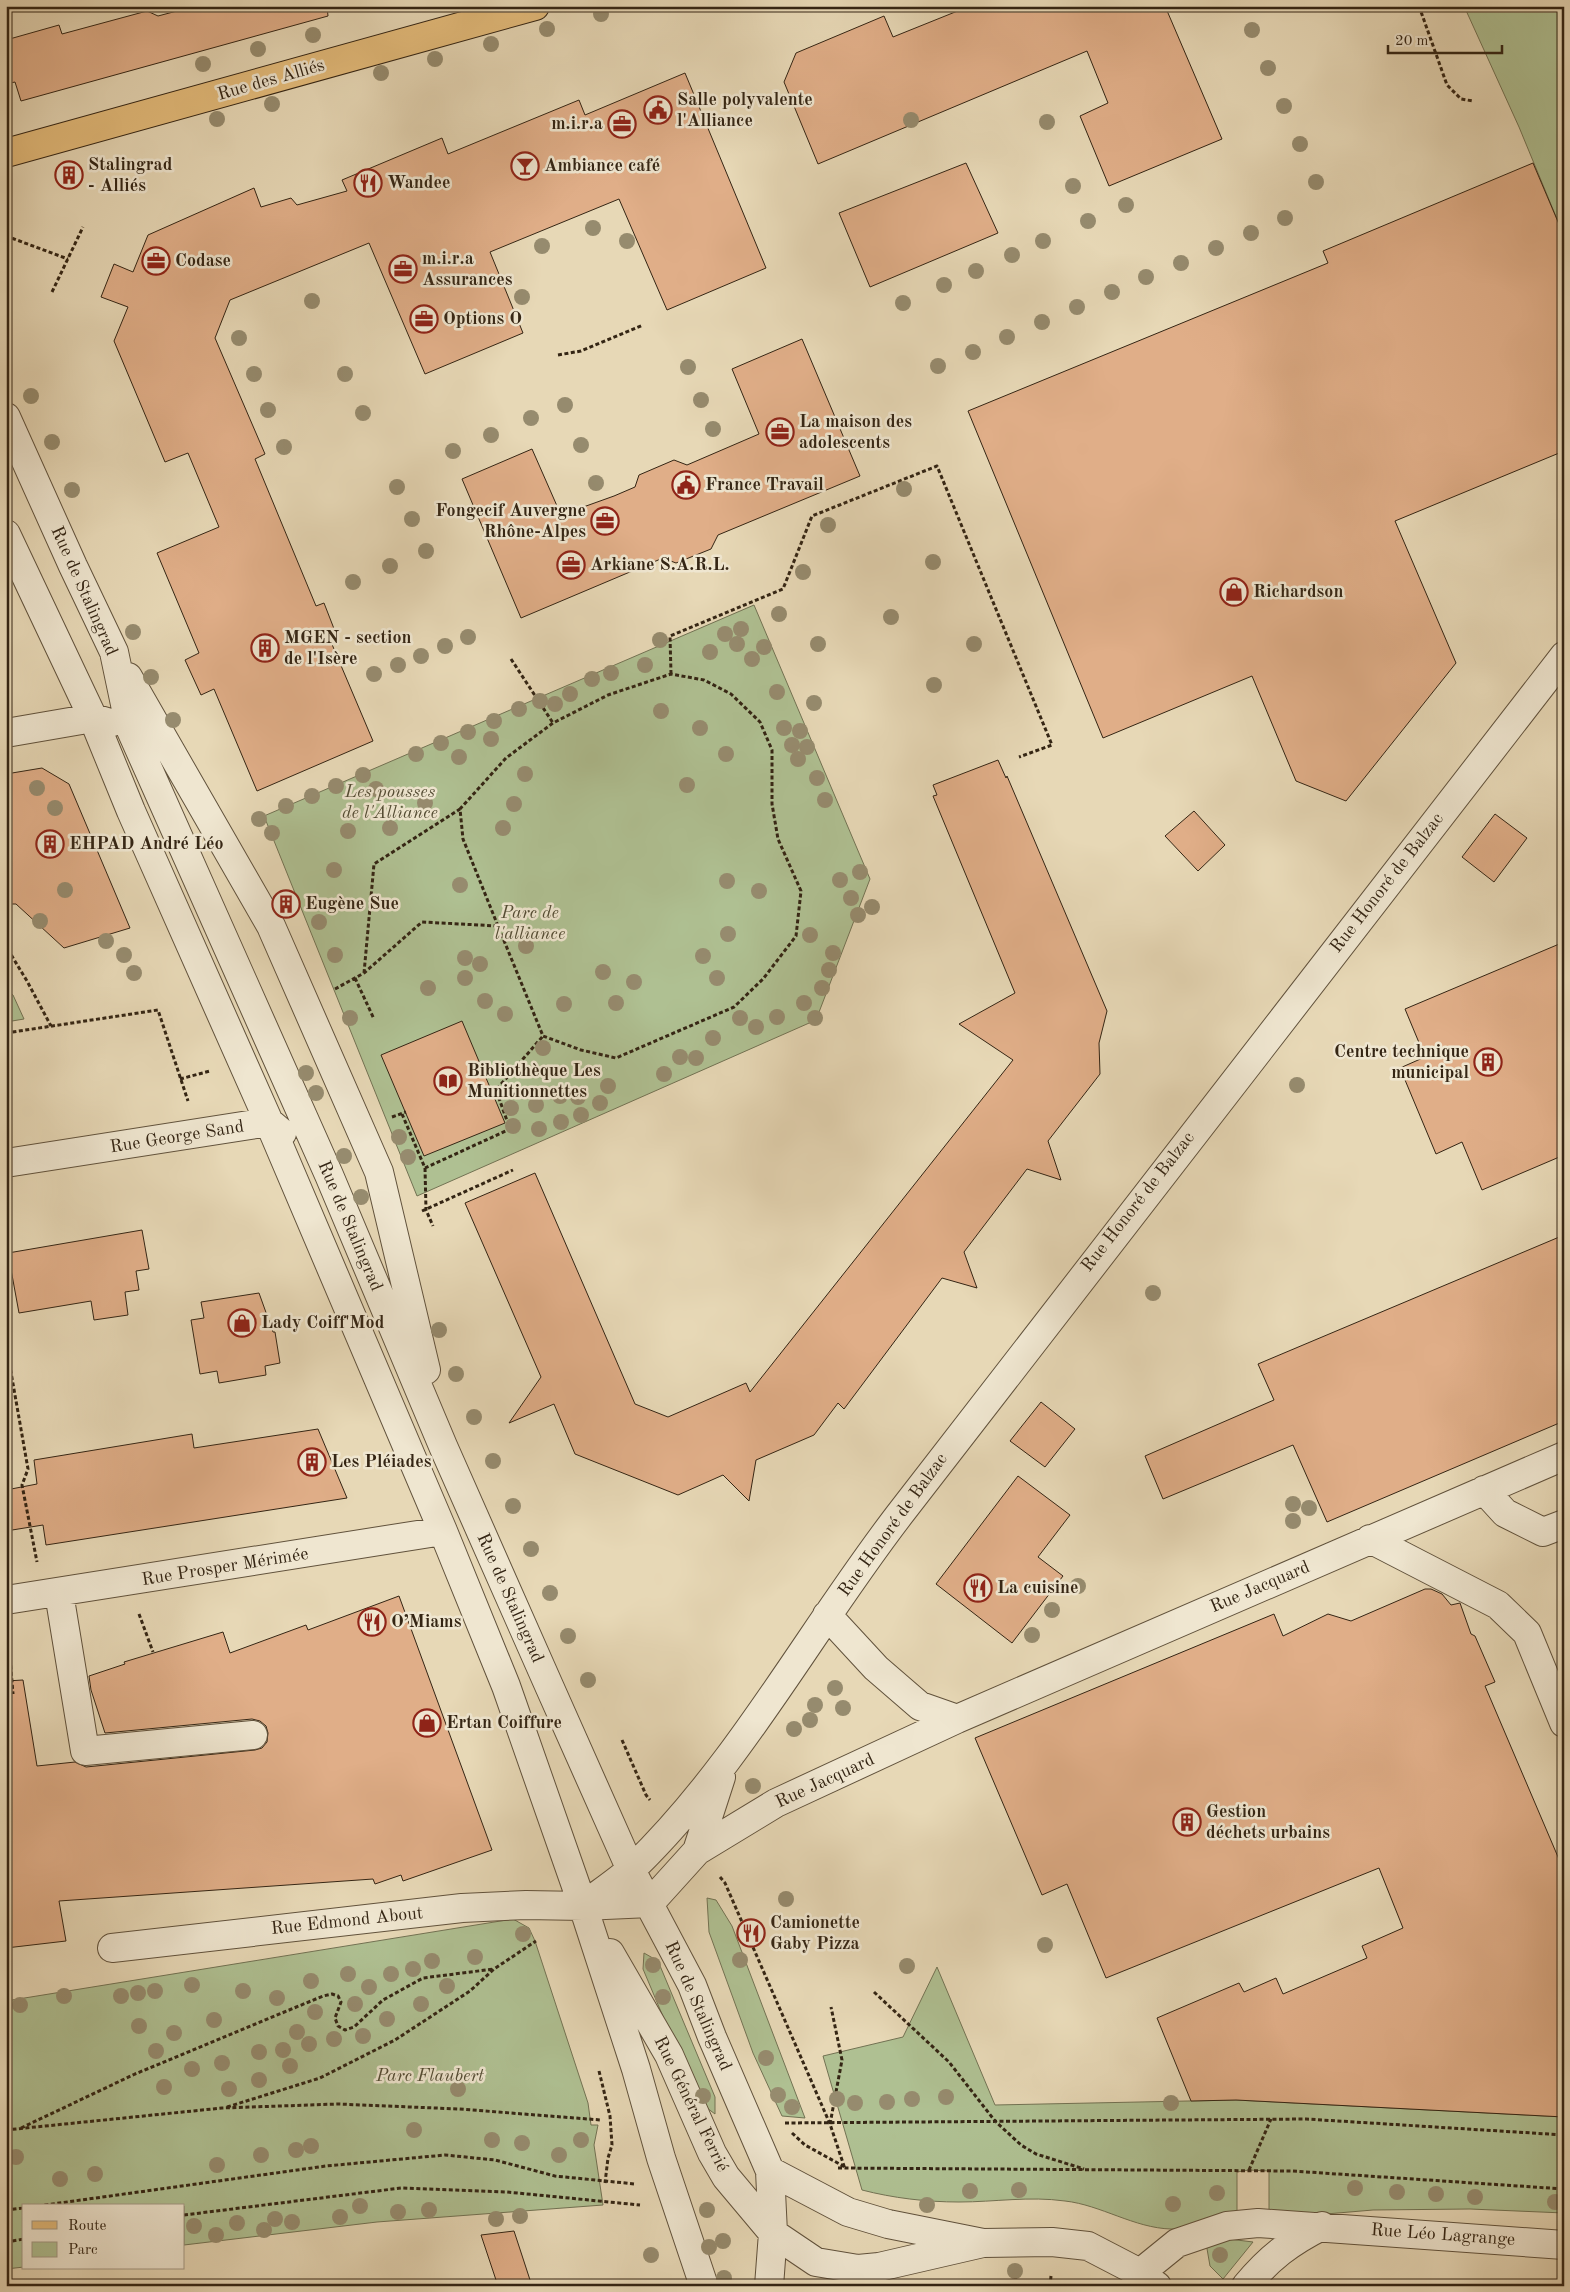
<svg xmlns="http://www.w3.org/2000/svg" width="1570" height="2292" font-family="'Old Standard TT',serif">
	<rect width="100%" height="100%" fill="#e7d8b6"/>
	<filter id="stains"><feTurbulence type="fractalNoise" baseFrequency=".004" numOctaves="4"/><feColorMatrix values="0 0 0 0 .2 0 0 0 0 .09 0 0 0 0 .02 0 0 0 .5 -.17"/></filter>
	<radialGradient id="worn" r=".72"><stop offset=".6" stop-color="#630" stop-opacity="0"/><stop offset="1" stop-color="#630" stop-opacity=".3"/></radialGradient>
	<path fill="#afc092" stroke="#727253" d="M1464 6H1564V236L1519 127Z
		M754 605 870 879 816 1020 417 1196 264 816Z
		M6 989 13 995 24 1019 6 1022Z
		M707 1898 716 1900 732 1926 805 2118 782 2116 753 2053 709 1932Z
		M513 1919 529 1928 535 1941 588 2103 591 2125H598L594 2145 603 2205 377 2222 184 2245V2206H24V2267L6 2269V2001Z
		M644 1953 658 1961 715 2097V2114L699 2102 643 1969Z
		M937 1967 995 2105 1236 2100 1564 2117V2213L1470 2209 1373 2210 1326 2214 1269 2211V2171L1249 2170 1237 2172V2213C1216 2220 1193 2230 1171 2229 1134 2228 1101 2205 1065 2201 1029 2196 995 2202 959 2202 926 2202 893 2198 862 2190L823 2056 903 2037Z
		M1229 2239 1253 2242 1223 2279 1210 2266 1206 2243Z"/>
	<path fill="#e0ae88" stroke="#342514" d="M196 6H327L328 16 21 101 15 82 6 84V40L59 25 62 34 147 11 158 16Z
		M970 6H1165L1222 139 1109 186 1080 116 1108 103 1087 51 818 164 784 82 796 53 884 16 893 37Z
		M685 73 766 268 667 310 619 199 490 252 523 333 425 374 369 243 230 300 215 338 265 454 255 459 316 606 324 603 338 639 331 642 373 741 257 791 214 689 201 695 185 660 199 653 157 553 219 527 188 453 165 462 114 341 128 307 101 297 114 264 133 272 148 235 254 188 261 207 291 198 297 205 347 191 342 180 442 138 448 154 579 100 585 115Z
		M966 163 998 233 870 287 839 213Z
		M1533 163 1564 236V451L1395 521 1456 663 1346 801 1296 781 1252 676 1103 738 968 411 1328 263 1323 251Z
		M802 339 860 476 718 535 711 549 676 563 663 558 521 618 462 479 532 449 561 515 614 496 635 487 639 475 674 460 687 465 759 434 732 369Z
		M998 760 1006 778 1007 776 1107 1011 1099 1043 1100 1074 1048 1141 1061 1180 1027 1169 964 1252 977 1288 942 1278 844 1409 838 1403 814 1435 756 1460 749 1501 723 1475 678 1495 575 1454 554 1404 509 1423 541 1377 465 1203 535 1173 635 1404 668 1417 746 1383 750 1392 1013 1060 959 1024 1015 993 933 796 937 795 933 785Z
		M42 768 69 784 130 928 64 948 16 904H6V774Z
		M1194 811 1225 845 1198 871 1165 836Z
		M1495 814 1527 838 1494 882 1462 857Z
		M1564 942V1155L1482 1190 1462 1142 1436 1154 1400 1068 1425 1057 1405 1009Z
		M462 1021 505 1123 424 1156 381 1055Z
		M142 1230 149 1269 136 1271 139 1290 125 1292 128 1315 94 1320 91 1301 19 1313 8 1253Z
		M1564 1235V1421L1327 1522 1293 1445 1163 1499 1145 1456 1274 1400 1258 1364Z
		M259 1293 273 1332H275L280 1363 265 1366 266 1375 219 1383 217 1371 200 1374 191 1320 204 1318 201 1302Z
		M1041 1402 1075 1429 1045 1467 1010 1441Z
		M318 1429 347 1498 46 1545 43 1525 6 1531V1490L37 1484 34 1460 192 1434 194 1448Z
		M1018 1476 1070 1515 1038 1557 1063 1576 1012 1643 936 1584Z
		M1425 1589H1431L1442 1594 1451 1605 1460 1603 1471 1634 1475 1636 1495 1682 1485 1686 1564 1871V2117L1236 2100 1191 2101 1157 2018 1239 1983 1244 1992 1276 1978 1283 1994 1367 1958 1362 1946 1403 1928 1379 1868 1106 1978 1067 1884 1042 1895 975 1738 1274 1614 1283 1636 1328 1614 1351 1621Z
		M399 1596 492 1850 403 1881 401 1875 375 1884 373 1879 59 1901 66 1941 6 1948V1681L23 1680 37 1766 75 1762 86 1767 255 1750 262 1748 267 1742 268 1733 266 1726 260 1721 252 1719 105 1733 91 1690 89 1676 125 1664 124 1662 223 1632 230 1653 306 1625 308 1630Z
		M514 2231 532 2286H498L481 2235Z"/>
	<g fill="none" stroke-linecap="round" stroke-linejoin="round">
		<g stroke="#61523c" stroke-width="30">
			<path id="minor" d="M6 417 73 566 114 652 130 728 329 1175 443 1446 550 1688 631 1870 692 1985 712 2037 770 2171 773 2233 769 2286
				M6 534 93 718 131 811 269 1122 443 1531 506 1686 583 1906 636 2069 661 2158 704 2286
				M128 677 271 926 379 1172 426 1370
				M6 733 93 718 110 723
				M6 1163 269 1122 282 1133
				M1484 1490 1505 1513 1543 1532 1564 1524
				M1370 1539 1498 1605 1527 1633 1564 1723
				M59 1593 85 1751 253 1735
				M6 1600 443 1531
				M827 1615 876 1668 920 1706 957 1719
				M697 1851 776 1803 957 1719 1564 1456
				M583 1906C600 1893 618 1881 634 1867 741 1763 812 1627 903 1510 1121 1224 1342 940 1564 656
				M112 1948 462 1908 526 1905 583 1906 650 1903 697 1851 721 1777
				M610 1953 669 2055 712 2153 726 2177 773 2233 816 2262 858 2269 879 2267 983 2243
				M770 2171 848 2212 888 2224 983 2243 1052 2242 1088 2246 1140 2273 1157 2286
				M1140 2273 1177 2243 1227 2226 1258 2223 1564 2245
				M1246 2286C1269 2258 1290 2242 1322 2226"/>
		</g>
		<g stroke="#342514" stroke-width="30">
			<path id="major" d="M6 153 535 6"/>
		</g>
		<path stroke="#342514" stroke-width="3" stroke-dasharray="4 2.5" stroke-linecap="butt" d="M1419 6 1447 85 1461 99 1473 101
			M6 236 68 259
			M52 292 83 227
			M558 355 581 351 643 325
			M511 659 553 723
			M671 674 670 636 783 589 812 516 937 466 1052 745 1019 757
			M6 953H10L27 981 51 1026
			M364 973 374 864 460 809
			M355 978 374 1019
			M335 989 364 973 422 922 498 926 543 1036 581 1050 616 1058 734 1007 763 979 796 936 801 891 778 839 772 804V750L760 722 731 694 704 680 671 674 608 695 553 723 506 758 460 809 463 839 498 926
			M6 1033 158 1010 188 1101
			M180 1079 210 1071
			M402 1114 425 1168 510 1129 496 1090 543 1036
			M392 1117 406 1112
			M425 1168 426 1210 433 1226
			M422 1211 513 1170
			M6 1344 28 1469 22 1485 37 1562
			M139 1614 153 1652
			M8 1633 13 1694
			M622 1740 646 1795 650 1800
			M720 1877 725 1883 830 2124 845 2169
			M874 1992 949 2062 995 2121 1021 2145 1036 2154 1084 2169
			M599 2071 610 2116 612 2145 608 2158 605 2183
			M227 2107 320 2078 395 2040 470 1991 494 1969 536 1941
			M785 2123 1306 2119 1564 2135
			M830 2124 842 2060 831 2007
			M21 2128 135 2074 323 1996 332 1994 338 1996 341 2002 335 2018 338 2026 345 2030 354 2027 383 2000 423 1978 494 1969
			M6 2130 222 2108 338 2104 459 2109 601 2120
			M792 2133 805 2145 845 2167
			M838 2168 1292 2171 1564 2189
			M1249 2170 1271 2119
			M38 2206 326 2166 445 2155 495 2160 555 2176 635 2184
			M6 2210 24 2208
			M184 2215 401 2188 507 2192 640 2205
			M6 2242 24 2239
			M1050 2286 1051 2276"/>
		<use href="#minor" stroke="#efe6d0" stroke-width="28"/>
		<use href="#major" stroke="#e4bc7b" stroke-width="28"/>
	</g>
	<g fill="#968b6e">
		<circle cx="601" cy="14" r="8"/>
		<circle cx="547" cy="29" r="8"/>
		<circle cx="1252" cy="30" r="8"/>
		<circle cx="313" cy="35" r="8"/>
		<circle cx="491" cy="44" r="8"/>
		<circle cx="258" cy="49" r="8"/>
		<circle cx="435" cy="59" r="8"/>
		<circle cx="203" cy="64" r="8"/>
		<circle cx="1268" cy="68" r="8"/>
		<circle cx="381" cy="73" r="8"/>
		<circle cx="272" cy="104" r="8"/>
		<circle cx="1284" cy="106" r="8"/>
		<circle cx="217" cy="119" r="8"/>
		<circle cx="911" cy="120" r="8"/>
		<circle cx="1047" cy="122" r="8"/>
		<circle cx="1300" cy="144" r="8"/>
		<circle cx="1316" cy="182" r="8"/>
		<circle cx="1073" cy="186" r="8"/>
		<circle cx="1126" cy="205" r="8"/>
		<circle cx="1285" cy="218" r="8"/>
		<circle cx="1088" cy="221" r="8"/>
		<circle cx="593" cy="228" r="8"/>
		<circle cx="1251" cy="233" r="8"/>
		<circle cx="627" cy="241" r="8"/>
		<circle cx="1043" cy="241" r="8"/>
		<circle cx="542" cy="246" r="8"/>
		<circle cx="1216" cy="248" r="8"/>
		<circle cx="1012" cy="255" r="8"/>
		<circle cx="1181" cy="263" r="8"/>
		<circle cx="976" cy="271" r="8"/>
		<circle cx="1146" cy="277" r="8"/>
		<circle cx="944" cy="285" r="8"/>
		<circle cx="1112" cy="292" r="8"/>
		<circle cx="522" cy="297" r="8"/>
		<circle cx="312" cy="301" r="8"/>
		<circle cx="903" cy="303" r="8"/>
		<circle cx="1077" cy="307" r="8"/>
		<circle cx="1042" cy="322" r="8"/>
		<circle cx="1007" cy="337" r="8"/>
		<circle cx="239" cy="338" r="8"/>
		<circle cx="973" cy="352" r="8"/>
		<circle cx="938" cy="366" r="8"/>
		<circle cx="688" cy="367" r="8"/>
		<circle cx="254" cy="374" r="8"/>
		<circle cx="345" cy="374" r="8"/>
		<circle cx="31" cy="396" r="8"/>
		<circle cx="701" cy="400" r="8"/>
		<circle cx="565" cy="405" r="8"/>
		<circle cx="268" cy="410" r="8"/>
		<circle cx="363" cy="413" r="8"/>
		<circle cx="531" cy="418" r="8"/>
		<circle cx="713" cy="429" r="8"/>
		<circle cx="491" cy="435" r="8"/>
		<circle cx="52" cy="442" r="8"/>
		<circle cx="581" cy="445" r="8"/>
		<circle cx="284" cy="447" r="8"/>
		<circle cx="453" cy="451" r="8"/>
		<circle cx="596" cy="483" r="8"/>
		<circle cx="397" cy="487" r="8"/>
		<circle cx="904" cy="489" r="8"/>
		<circle cx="72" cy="490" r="8"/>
		<circle cx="412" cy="519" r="8"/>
		<circle cx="828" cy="525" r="8"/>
		<circle cx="426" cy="551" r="8"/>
		<circle cx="933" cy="562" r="8"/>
		<circle cx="390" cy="566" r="8"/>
		<circle cx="803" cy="572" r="8"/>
		<circle cx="353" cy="582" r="8"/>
		<circle cx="779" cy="614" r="8"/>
		<circle cx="891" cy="617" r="8"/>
		<circle cx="741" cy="629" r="8"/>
		<circle cx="133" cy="632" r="8"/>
		<circle cx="725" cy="634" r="8"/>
		<circle cx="468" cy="637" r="8"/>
		<circle cx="660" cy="640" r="8"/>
		<circle cx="737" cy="644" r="8"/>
		<circle cx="818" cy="644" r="8"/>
		<circle cx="974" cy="644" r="8"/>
		<circle cx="445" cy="646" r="8"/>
		<circle cx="764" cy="647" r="8"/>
		<circle cx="710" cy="652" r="8"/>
		<circle cx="421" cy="656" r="8"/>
		<circle cx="752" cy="659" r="8"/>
		<circle cx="398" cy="665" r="8"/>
		<circle cx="645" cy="665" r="8"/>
		<circle cx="611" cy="673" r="8"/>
		<circle cx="374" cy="674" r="8"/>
		<circle cx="151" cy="677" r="8"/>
		<circle cx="592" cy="679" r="8"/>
		<circle cx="934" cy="685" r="8"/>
		<circle cx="777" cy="692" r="8"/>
		<circle cx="570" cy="694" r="8"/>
		<circle cx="540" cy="701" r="8"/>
		<circle cx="814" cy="703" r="8"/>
		<circle cx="555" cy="704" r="8"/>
		<circle cx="519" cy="709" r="8"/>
		<circle cx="661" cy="711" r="8"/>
		<circle cx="173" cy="720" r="8"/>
		<circle cx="494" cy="721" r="8"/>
		<circle cx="700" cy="728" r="8"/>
		<circle cx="784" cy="728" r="8"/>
		<circle cx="800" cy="731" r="8"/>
		<circle cx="468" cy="732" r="8"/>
		<circle cx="491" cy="739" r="8"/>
		<circle cx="441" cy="743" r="8"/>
		<circle cx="792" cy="745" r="8"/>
		<circle cx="807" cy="747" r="8"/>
		<circle cx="416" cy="754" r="8"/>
		<circle cx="726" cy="754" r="8"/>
		<circle cx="459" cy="757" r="8"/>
		<circle cx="798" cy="759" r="8"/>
		<circle cx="525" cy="774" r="8"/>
		<circle cx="363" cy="775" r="8"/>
		<circle cx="817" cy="778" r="8"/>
		<circle cx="687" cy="785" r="8"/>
		<circle cx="336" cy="786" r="8"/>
		<circle cx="37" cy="788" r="8"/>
		<circle cx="376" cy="789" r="8"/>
		<circle cx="312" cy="796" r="8"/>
		<circle cx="825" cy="800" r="8"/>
		<circle cx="425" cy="803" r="8"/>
		<circle cx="514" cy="804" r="8"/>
		<circle cx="286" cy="806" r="8"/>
		<circle cx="55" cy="808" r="8"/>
		<circle cx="259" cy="819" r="8"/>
		<circle cx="390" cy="828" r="8"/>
		<circle cx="503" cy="828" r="8"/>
		<circle cx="348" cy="831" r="8"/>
		<circle cx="272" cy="833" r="8"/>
		<circle cx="334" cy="870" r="8"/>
		<circle cx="860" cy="872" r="8"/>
		<circle cx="840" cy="880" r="8"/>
		<circle cx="727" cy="881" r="8"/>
		<circle cx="460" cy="885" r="8"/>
		<circle cx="65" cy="890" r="8"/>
		<circle cx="759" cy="891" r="8"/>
		<circle cx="851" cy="898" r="8"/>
		<circle cx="872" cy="907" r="8"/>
		<circle cx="858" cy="915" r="8"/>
		<circle cx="40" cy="921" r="8"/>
		<circle cx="319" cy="922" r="8"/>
		<circle cx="728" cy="934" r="8"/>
		<circle cx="810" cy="935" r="8"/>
		<circle cx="106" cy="941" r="8"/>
		<circle cx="526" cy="946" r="8"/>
		<circle cx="833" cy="953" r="8"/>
		<circle cx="124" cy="955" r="8"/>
		<circle cx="335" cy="955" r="8"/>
		<circle cx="703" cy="956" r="8"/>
		<circle cx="465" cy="958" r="8"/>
		<circle cx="480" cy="964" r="8"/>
		<circle cx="829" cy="970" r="8"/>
		<circle cx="603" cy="972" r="8"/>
		<circle cx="134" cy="973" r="8"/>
		<circle cx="465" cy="978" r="8"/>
		<circle cx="717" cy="978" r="8"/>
		<circle cx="634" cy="982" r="8"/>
		<circle cx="428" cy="988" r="8"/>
		<circle cx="822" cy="988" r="8"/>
		<circle cx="485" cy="1001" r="8"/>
		<circle cx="616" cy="1003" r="8"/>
		<circle cx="804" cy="1003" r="8"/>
		<circle cx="564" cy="1004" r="8"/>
		<circle cx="505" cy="1014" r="8"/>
		<circle cx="777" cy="1017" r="8"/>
		<circle cx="350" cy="1018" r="8"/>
		<circle cx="740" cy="1018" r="8"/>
		<circle cx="815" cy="1018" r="8"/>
		<circle cx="756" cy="1027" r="8"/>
		<circle cx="713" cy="1038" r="8"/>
		<circle cx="543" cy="1048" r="8"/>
		<circle cx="680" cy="1057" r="8"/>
		<circle cx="696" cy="1058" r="8"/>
		<circle cx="306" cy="1073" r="8"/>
		<circle cx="664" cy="1074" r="8"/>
		<circle cx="1297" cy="1085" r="8"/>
		<circle cx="608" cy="1086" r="8"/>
		<circle cx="316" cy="1093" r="8"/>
		<circle cx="560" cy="1096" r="8"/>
		<circle cx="578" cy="1097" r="8"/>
		<circle cx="600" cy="1103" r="8"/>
		<circle cx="536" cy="1105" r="8"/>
		<circle cx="511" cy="1108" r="8"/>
		<circle cx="581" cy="1115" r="8"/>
		<circle cx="561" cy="1122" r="8"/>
		<circle cx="513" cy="1126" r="8"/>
		<circle cx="539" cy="1129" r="8"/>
		<circle cx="399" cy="1137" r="8"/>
		<circle cx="344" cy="1156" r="8"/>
		<circle cx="408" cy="1157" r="8"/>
		<circle cx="361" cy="1197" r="8"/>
		<circle cx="1153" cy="1293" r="8"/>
		<circle cx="439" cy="1330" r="8"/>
		<circle cx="456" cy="1374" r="8"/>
		<circle cx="474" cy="1417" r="8"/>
		<circle cx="493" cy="1461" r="8"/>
		<circle cx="1293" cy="1504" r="8"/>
		<circle cx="513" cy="1506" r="8"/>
		<circle cx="1309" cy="1508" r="8"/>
		<circle cx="1293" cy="1521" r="8"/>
		<circle cx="531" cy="1549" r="8"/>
		<circle cx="1078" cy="1586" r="8"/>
		<circle cx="550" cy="1593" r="8"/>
		<circle cx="1052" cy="1610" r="8"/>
		<circle cx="1032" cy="1635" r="8"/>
		<circle cx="568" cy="1636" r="8"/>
		<circle cx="588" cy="1680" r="8"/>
		<circle cx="835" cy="1688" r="8"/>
		<circle cx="815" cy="1705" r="8"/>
		<circle cx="843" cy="1708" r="8"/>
		<circle cx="810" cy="1720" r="8"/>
		<circle cx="794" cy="1729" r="8"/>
		<circle cx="753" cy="1786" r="8"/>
		<circle cx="786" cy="1899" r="8"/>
		<circle cx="523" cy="1934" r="8"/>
		<circle cx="1045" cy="1945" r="8"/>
		<circle cx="475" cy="1957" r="8"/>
		<circle cx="740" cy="1960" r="8"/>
		<circle cx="432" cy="1961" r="8"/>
		<circle cx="653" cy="1965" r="8"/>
		<circle cx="907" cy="1966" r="8"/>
		<circle cx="413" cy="1969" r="8"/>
		<circle cx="348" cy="1974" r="8"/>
		<circle cx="391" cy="1974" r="8"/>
		<circle cx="311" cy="1981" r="8"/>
		<circle cx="192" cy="1985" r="8"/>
		<circle cx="447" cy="1986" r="8"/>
		<circle cx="369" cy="1987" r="8"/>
		<circle cx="155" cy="1991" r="8"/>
		<circle cx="243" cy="1991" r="8"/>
		<circle cx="138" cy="1993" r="8"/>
		<circle cx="64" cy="1996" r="8"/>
		<circle cx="121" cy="1996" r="8"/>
		<circle cx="663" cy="1997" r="8"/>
		<circle cx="277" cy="1998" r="8"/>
		<circle cx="355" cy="2004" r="8"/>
		<circle cx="421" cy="2004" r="8"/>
		<circle cx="20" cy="2005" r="8"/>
		<circle cx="315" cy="2012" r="8"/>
		<circle cx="387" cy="2019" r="8"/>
		<circle cx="214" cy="2020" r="8"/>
		<circle cx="139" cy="2026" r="8"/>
		<circle cx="297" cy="2032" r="8"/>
		<circle cx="174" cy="2033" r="8"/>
		<circle cx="363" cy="2036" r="8"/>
		<circle cx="334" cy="2039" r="8"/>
		<circle cx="309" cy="2044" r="8"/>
		<circle cx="283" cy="2050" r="8"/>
		<circle cx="156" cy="2051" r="8"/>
		<circle cx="259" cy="2052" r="8"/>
		<circle cx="766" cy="2058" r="8"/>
		<circle cx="222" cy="2063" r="8"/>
		<circle cx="290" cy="2066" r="8"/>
		<circle cx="192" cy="2069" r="8"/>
		<circle cx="259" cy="2080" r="8"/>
		<circle cx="164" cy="2087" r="8"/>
		<circle cx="229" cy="2089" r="8"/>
		<circle cx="458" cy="2089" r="8"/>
		<circle cx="778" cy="2095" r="8"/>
		<circle cx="703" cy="2096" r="8"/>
		<circle cx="946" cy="2097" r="8"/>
		<circle cx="837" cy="2099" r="8"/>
		<circle cx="912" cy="2099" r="8"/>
		<circle cx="887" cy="2102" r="8"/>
		<circle cx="855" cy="2103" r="8"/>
		<circle cx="1171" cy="2103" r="8"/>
		<circle cx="792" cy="2107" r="8"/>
		<circle cx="414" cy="2130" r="8"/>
		<circle cx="492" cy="2140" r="8"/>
		<circle cx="581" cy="2140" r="8"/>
		<circle cx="522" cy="2143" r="8"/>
		<circle cx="311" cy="2146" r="8"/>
		<circle cx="296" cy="2150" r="8"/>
		<circle cx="261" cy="2155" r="8"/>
		<circle cx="559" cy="2155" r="8"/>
		<circle cx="16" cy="2157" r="8"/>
		<circle cx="217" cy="2165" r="8"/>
		<circle cx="95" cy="2174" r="8"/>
		<circle cx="60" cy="2179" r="8"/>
		<circle cx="1355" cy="2188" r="8"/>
		<circle cx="1019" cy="2190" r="8"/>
		<circle cx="970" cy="2191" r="8"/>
		<circle cx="1397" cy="2192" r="8"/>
		<circle cx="1217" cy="2193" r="8"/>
		<circle cx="1436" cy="2194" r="8"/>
		<circle cx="1475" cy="2197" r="8"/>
		<circle cx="1555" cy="2202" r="8"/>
		<circle cx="1173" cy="2204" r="8"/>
		<circle cx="927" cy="2205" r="8"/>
		<circle cx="360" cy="2206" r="8"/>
		<circle cx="429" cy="2210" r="8"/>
		<circle cx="707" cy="2210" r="8"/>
		<circle cx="398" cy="2212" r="8"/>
		<circle cx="520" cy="2216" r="8"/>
		<circle cx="340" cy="2217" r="8"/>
		<circle cx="275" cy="2219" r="8"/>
		<circle cx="496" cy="2219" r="8"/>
		<circle cx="292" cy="2222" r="8"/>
		<circle cx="237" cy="2223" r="8"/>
		<circle cx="194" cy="2226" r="8"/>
		<circle cx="264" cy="2230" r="8"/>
		<circle cx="216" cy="2235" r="8"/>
		<circle cx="723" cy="2241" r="8"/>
		<circle cx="709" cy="2247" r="8"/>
		<circle cx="651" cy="2255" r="8"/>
		<circle cx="1220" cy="2255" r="8"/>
		<circle cx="1015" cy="2271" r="8"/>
		<circle cx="724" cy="2278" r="8"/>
	</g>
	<defs>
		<g id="civic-ring" transform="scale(1.4375)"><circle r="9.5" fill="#efe6d0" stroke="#8f2418" stroke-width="1.5"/><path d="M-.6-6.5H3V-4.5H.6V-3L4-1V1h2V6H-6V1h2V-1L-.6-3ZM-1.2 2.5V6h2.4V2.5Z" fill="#8f2418"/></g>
		<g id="office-ring" transform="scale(1.4375)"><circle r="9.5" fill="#efe6d0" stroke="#8f2418" stroke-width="1.5"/><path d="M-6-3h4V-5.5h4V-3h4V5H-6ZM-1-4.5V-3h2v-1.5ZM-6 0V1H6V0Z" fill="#8f2418"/></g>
		<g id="bar-ring" transform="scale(1.4375)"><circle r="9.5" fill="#efe6d0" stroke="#8f2418" stroke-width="1.5"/><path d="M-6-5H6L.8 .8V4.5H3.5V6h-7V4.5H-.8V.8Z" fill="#8f2418"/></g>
		<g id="building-ring" transform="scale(1.4375)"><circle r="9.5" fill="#efe6d0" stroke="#8f2418" stroke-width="1.5"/><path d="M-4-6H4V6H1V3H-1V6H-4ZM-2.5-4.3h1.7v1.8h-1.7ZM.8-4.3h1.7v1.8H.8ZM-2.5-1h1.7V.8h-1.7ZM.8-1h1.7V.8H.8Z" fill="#8f2418"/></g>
		<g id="restaurant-ring" transform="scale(1.4375)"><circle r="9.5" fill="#efe6d0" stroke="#8f2418" stroke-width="1.5"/><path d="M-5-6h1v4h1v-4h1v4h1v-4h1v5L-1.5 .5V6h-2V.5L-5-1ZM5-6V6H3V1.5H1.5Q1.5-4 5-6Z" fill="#8f2418"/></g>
		<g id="shop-ring" transform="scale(1.4375)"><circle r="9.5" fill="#efe6d0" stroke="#8f2418" stroke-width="1.5"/><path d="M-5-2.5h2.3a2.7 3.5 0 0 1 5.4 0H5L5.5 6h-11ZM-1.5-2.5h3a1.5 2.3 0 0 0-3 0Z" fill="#8f2418"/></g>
		<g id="library-ring" transform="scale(1.4375)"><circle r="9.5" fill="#efe6d0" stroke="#8f2418" stroke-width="1.5"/><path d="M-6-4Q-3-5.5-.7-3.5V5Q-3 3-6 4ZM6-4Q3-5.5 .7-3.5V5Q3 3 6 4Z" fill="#8f2418"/></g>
	</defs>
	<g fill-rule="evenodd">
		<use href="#civic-ring" x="658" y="110"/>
		<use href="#office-ring" x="622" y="124"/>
		<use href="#bar-ring" x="525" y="166"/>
		<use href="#building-ring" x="69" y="175"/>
		<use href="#restaurant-ring" x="368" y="183"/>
		<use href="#office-ring" x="156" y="261"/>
		<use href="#office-ring" x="403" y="269"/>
		<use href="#office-ring" x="424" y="319"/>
		<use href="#office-ring" x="780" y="432"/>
		<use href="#civic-ring" x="686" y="485"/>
		<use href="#office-ring" x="605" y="521"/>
		<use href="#office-ring" x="571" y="565"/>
		<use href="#shop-ring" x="1234" y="592"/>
		<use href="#building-ring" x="265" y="648"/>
		<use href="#building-ring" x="50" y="844"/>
		<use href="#building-ring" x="286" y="904"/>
		<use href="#building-ring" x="1488" y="1062"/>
		<use href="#library-ring" x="448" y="1081"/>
		<use href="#shop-ring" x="242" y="1323"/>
		<use href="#building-ring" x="312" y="1462"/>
		<use href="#restaurant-ring" x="978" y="1588"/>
		<use href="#restaurant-ring" x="372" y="1622"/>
		<use href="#shop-ring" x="427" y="1723"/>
		<use href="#building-ring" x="1187" y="1822"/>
		<use href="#restaurant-ring" x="751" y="1933"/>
	</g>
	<g text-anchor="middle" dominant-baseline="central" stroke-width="5" stroke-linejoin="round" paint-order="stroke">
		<g font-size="18" fill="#342514" stroke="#efe6d0">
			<text transform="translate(271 80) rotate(-16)">Rue des Alliés</text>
			<text transform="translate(84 591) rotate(66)">Rue de Stalingrad</text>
			<text transform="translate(1387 883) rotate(-52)">Rue Honoré de Balzac</text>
			<text transform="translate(177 1137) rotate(-9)">Rue George Sand</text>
			<text transform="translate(1138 1202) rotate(-52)">Rue Honoré de Balzac</text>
			<text transform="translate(350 1226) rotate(67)">Rue de Stalingrad</text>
			<text transform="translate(893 1525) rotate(-54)">Rue Honoré de Balzac</text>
			<text transform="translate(225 1567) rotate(-9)">Rue Prosper Mérimée</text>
			<text transform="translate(1260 1587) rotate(-23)">Rue Jacquard</text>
			<text transform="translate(510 1598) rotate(66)">Rue de Stalingrad</text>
			<text transform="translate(825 1781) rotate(-25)">Rue Jacquard</text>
			<text transform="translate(347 1921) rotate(-6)">Rue Edmond About</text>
			<text transform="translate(698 2006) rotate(66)">Rue de Stalingrad</text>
			<text transform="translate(691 2104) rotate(64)">Rue Général Ferrié</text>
			<text transform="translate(1443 2235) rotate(4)">Rue Léo Lagrange</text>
		</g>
		<g font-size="18" font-weight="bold" fill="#342514" stroke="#efe6d0" text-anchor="start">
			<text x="677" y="100">Salle polyvalente<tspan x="677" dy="21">l'Alliance</tspan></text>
			<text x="603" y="124" text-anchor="end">m.i.r.a</text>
			<text x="88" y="165">Stalingrad<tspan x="88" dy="21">- Alliés</tspan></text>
			<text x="544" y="166">Ambiance café</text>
			<text x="387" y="183">Wandee</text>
			<text x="422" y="259">m.i.r.a<tspan x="422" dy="21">Assurances</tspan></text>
			<text x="175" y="261">Codase</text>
			<text x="443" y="319">Options O</text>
			<text x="799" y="422">La maison des<tspan x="799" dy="21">adolescents</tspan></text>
			<text x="705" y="485">France Travail</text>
			<text x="586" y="511" text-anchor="end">Fongecif Auvergne<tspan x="586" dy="21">Rhône-Alpes</tspan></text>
			<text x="590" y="565">Arkiane S.A.R.L.</text>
			<text x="1253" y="592">Richardson</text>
			<text x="284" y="638">MGEN - section<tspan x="284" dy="21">de l'Isère</tspan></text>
			<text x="69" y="844">EHPAD André Léo</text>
			<text x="305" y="904">Eugène Sue</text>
			<text x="1469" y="1052" text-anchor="end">Centre technique<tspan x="1469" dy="21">municipal</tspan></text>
			<text x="467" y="1071">Bibliothèque Les<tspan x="467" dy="21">Munitionnettes</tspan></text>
			<text x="261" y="1323">Lady Coiff'Mod</text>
			<text x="331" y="1462">Les Pléiades</text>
			<text x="997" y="1588">La cuisine</text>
			<text x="391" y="1622">O’Miams</text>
			<text x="446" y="1723">Ertan Coiffure</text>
			<text x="1206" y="1812">Gestion<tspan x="1206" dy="21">déchets urbains</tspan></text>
			<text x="770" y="1923">Camionette<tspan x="770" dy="21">Gaby Pizza</tspan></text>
		</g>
		<g font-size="18" font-style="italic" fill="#534c34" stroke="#efe6d0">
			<text x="390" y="792">Les pousses<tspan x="390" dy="21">de l'Alliance</tspan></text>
			<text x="530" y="913">Parc de<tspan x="530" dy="21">l'alliance</tspan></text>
			<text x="430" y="2076">Parc Flaubert</text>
		</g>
	</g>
	<rect width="1570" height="2292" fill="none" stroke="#e7d8b6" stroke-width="25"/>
	<rect x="8" y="8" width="1555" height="2277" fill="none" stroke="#342514" stroke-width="2.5"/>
	<rect x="12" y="12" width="1545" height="2267" fill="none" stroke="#342514"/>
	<rect x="22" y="2204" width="162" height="65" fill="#efe6d0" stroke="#a49985"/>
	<rect x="32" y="2221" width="25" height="8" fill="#e4bc7b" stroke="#a49985"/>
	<text x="68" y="2230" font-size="15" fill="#342514">Route</text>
	<rect x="32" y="2242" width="25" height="15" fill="#afc092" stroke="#a49985"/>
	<text x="68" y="2254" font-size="15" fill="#342514">Parc</text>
	<path d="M1388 45v8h114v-8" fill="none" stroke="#342514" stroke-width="2.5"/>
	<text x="1395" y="45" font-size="15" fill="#342514" stroke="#efe6d0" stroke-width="4" paint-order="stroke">20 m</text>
	<rect width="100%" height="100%" filter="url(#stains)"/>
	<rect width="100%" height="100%" fill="url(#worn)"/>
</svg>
